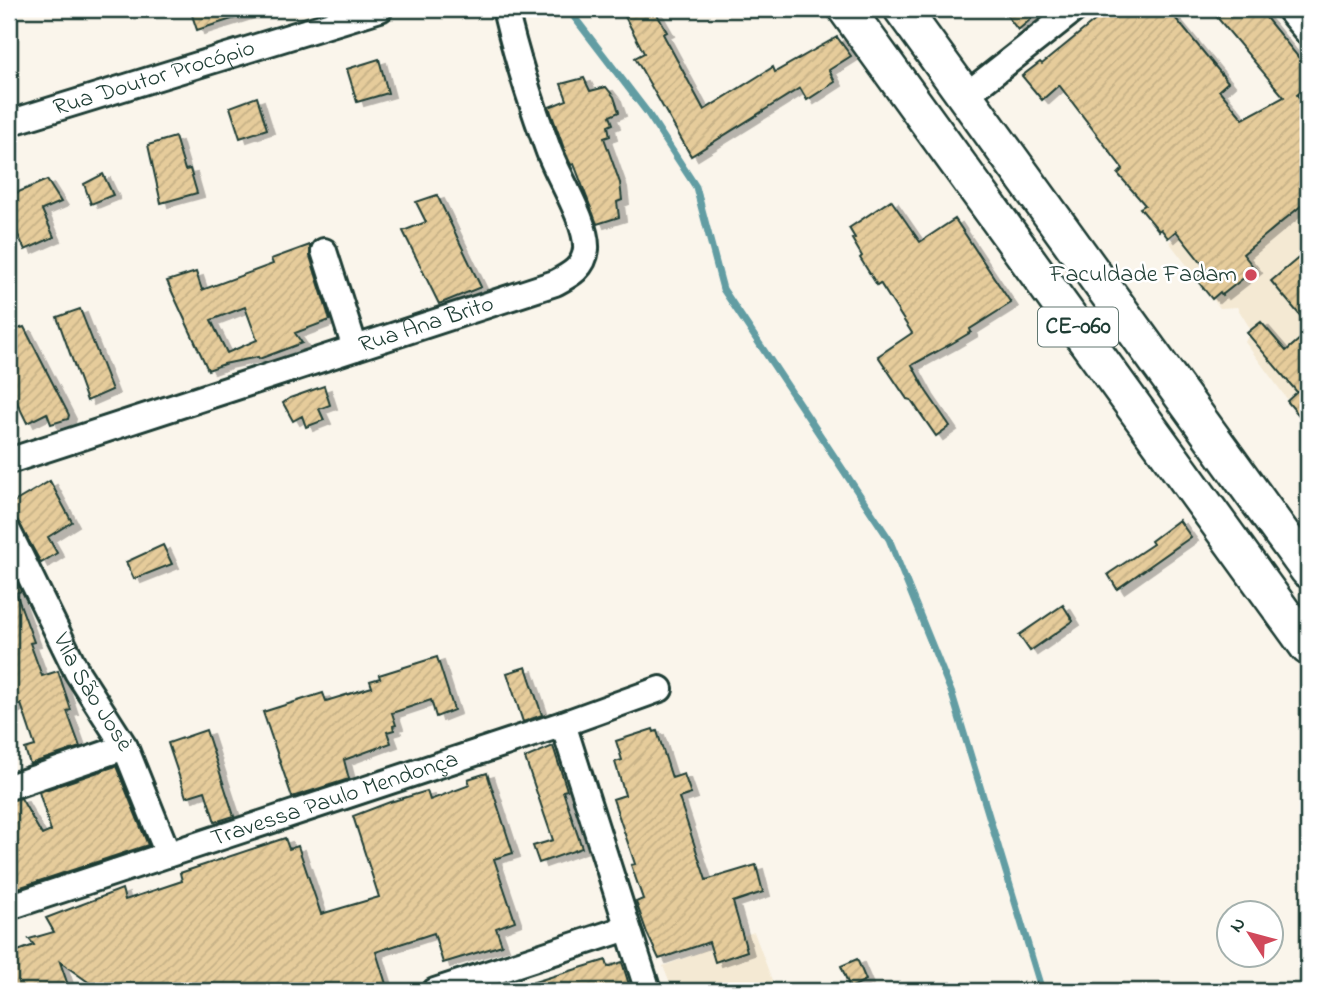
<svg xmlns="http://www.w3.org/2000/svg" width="1317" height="1000" font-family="'Indie Flower',sans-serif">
	<defs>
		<pattern id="building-hatch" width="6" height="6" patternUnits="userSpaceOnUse" patternTransform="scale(1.75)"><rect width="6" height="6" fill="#e6cc9b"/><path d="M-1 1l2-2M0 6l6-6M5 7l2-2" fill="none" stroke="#c5b086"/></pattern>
		<filter id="shadow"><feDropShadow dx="7" dy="4" stdDeviation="0" flood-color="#0004"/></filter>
	</defs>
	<rect width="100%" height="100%" fill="#faf5eb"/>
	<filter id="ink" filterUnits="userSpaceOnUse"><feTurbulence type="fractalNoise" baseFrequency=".0143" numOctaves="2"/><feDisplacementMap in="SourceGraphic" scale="14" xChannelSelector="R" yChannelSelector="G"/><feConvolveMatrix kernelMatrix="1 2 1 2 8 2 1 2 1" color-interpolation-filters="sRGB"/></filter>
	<g filter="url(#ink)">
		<path fill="#f4e9d3" d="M1308 107V381L1287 399 1245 342 1251 330 1237 307 1220 308 1169 242 1259 166 1253 157Z
			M754 932 776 991H673L663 966Z"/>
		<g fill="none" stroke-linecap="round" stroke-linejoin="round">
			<path stroke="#629da3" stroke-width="7" d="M568 9 647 112 696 187 723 289 889 539 952 694 1042 991"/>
		</g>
		<path fill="url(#building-hatch)" stroke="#1f3d34" stroke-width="2" fill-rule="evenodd" filter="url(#shadow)" d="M190 9H250L251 13 197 30Z
			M621 9H654L667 32 663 34 704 110 773 67 775 72 837 37 851 56 829 70 835 82 807 100 800 88 691 156 635 58 644 53Z
			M1002 9H1043L1018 30Z
			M1109 9H1168L1228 82 1219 90 1243 119 1284 97 1210 9H1259L1308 69V86L1297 95 1308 109V200L1243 254 1255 269 1222 295 1220 292 1212 299 1196 279 1207 270 1176 231 1168 238 1161 229 1159 231 1140 208 1145 205 1118 174 1123 169 1059 85 1042 100 1022 76 1040 62 1042 64Z
			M379 59 388 93 357 102 347 69Z
			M584 78 590 91 606 87 614 97 619 112 610 116 613 124 608 126 610 136 604 138 620 183 622 200 617 202 619 217 597 224 574 164 571 165 566 154 549 107 567 100 561 84Z
			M257 97 267 129 240 138 230 107Z
			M175 137 185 170 190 169 197 193 161 203 148 145Z
			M103 174 113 195 91 204 84 184Z
			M47 180 61 202 42 210 54 237 25 250 13 224 9 226V196Z
			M437 195 481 287 439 304 403 231 426 222 416 202Z
			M891 200 920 242 955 219 1011 303 970 329 971 332 951 344 912 365 926 391 950 426 936 436 911 400 907 399 878 356 912 333 880 283 877 285 860 258 862 256 852 239 855 238 849 228Z
			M310 245V256L330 320 295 333 302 343 259 359 258 357 224 364 208 370 167 281 196 272 202 290 273 264 271 259ZM245 307 257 340 227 353 211 320Z
			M1308 250V325L1271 281Z
			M80 309 112 390 87 401 57 317Z
			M1261 322 1286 351 1308 332V426L1287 401 1297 392 1247 333Z
			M24 327 69 415 68 419 51 424 47 413 27 423 9 386V332Z
			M324 386 330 405 319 409 324 420 306 427 302 416 293 421 283 403 290 398Z
			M50 481 72 522 48 537 57 553 41 563 9 505Z
			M1179 520 1191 537 1117 589 1108 574 1153 544 1151 541Z
			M163 545 172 564 134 579 126 562Z
			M13 575 21 591 16 593 34 642 30 643 42 676 58 671 71 710 67 711 80 747 30 764 25 749 35 746 21 704 9 710V578Z
			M1063 605 1073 621 1030 651 1019 635Z
			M437 657 454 710 436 717 431 700 392 713 396 725 393 726 394 730 387 732 391 743 344 760 349 779 292 797 263 712 323 693 326 701 372 687 370 681 380 678 379 675Z
			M526 667 542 715 523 722 507 673Z
			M653 729 654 732 657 731 672 778 684 774 691 794 679 798 706 880 756 865 763 892 733 902 747 951 715 962 709 942 659 959 647 933 636 902 643 899 631 865 635 864 613 799 625 795 615 762 622 760 616 741Z
			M206 730 234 816 215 822 205 791 186 797 168 743Z
			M553 746 567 790 563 791 582 848 539 863 533 846 553 840 525 758Z
			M116 766 148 845 15 889 9 870V800L21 798 42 835 51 831 39 792Z
			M487 773 513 853 494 859 515 921 496 928 502 945 443 963 434 933 397 945 376 952 386 984 364 991H101L60 962 70 991H9V964L18 961 15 952 34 945 29 939 54 932 46 918 122 889 125 900 182 881 180 873 285 838 289 849 298 846 321 914 379 897 353 816 390 802 427 791 430 800 470 785 468 779Z
			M857 959 866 980 850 988 841 966Z
			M606 960 608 967 622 962 631 991H519L518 987Z"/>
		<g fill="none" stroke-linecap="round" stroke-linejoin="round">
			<g stroke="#1f3d34" stroke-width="30">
				<g id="minor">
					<path d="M1288 9 1308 33"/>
					<path d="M965 96 1075 9"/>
					<path id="s1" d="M9 123 380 9"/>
					<path d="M324 251 355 348"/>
					<path id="s2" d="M9 461 555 283C570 275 584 268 586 249 588 223 557 175 548 149 531 103 516 56 505 9"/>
					<path id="s3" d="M9 533 77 672 125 747 168 854"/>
					<path d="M563 724 648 991"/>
					<path d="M12 786 125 747"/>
					<path id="s4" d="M9 907 563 724 660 689"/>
					<path d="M435 991 627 928"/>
				</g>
			</g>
			<g stroke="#1f3d34" stroke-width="40">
				<path id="highway" d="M846 9 1308 647
					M902 9 1308 570"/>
			</g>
			<use href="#minor" stroke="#fff" stroke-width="24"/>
			<use href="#highway" stroke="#fff" stroke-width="35"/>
		</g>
	</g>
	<circle fill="#d1495b" stroke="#fff" stroke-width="2.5" cx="1251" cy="275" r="7"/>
	<g text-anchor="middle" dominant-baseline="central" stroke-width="5" stroke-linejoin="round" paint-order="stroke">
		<rect fill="#fff" stroke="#627771" stroke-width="2" x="1038" y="307.5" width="80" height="39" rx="5"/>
		<g font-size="23" font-weight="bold" fill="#1f3d34">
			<text x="1078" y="327">CE-060</text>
		</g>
		<g font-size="24" fill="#1f3d34" stroke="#fff">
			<text stroke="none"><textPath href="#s1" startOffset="152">Rua Doutor Procópio</textPath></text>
			<text stroke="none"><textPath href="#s2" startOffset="439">Rua Ana Brito</textPath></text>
			<text stroke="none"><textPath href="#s3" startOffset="180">Vila São Josè</textPath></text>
			<text stroke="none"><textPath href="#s4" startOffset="343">Travessa Paulo Mendonça</textPath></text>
		</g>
		<g font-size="24" fill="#1f3d34" stroke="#fff" text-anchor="end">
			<text x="1237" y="275">Faculdade Fadam</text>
		</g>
	</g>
	<rect width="1317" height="1000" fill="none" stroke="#fff" stroke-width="35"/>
	<rect x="18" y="18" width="1282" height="965" fill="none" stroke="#1f3d34" stroke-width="2.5" filter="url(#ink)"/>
	<g transform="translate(1250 934) rotate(306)"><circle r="33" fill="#ffffff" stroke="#a5b1ae" stroke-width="2"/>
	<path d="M0-5L12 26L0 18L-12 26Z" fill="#d1495b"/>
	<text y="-10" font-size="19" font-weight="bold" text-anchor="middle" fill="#1f3d34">N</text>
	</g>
</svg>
